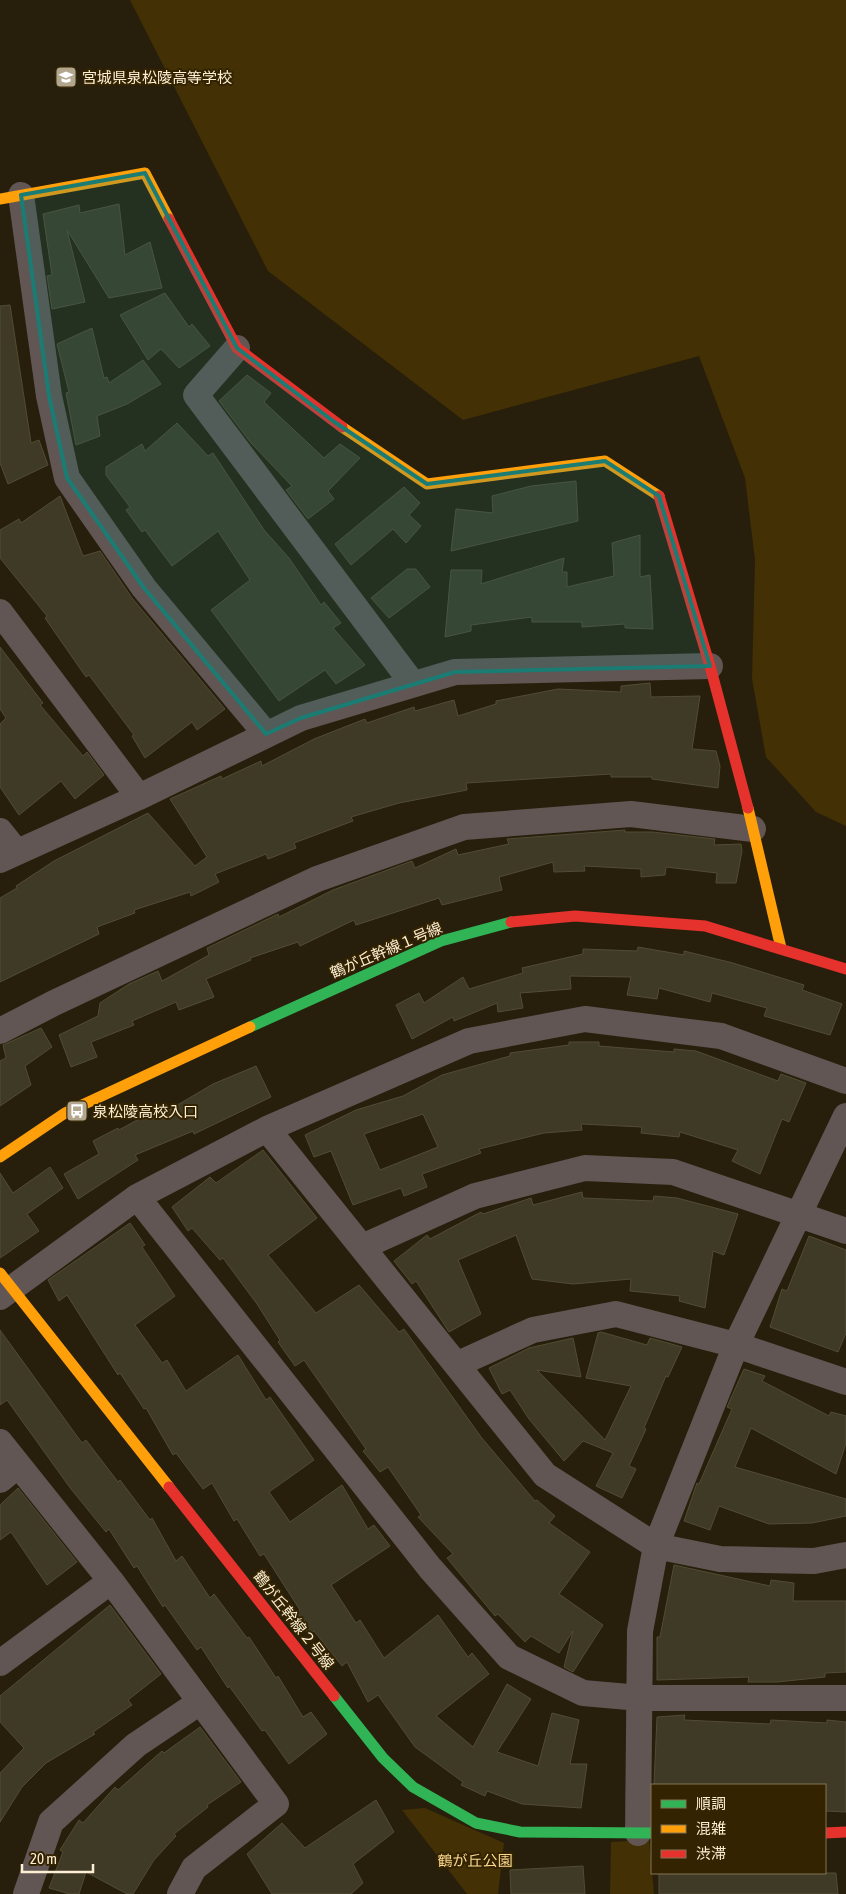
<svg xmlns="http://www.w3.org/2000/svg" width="846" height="1894" font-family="'Asap Condensed','Noto Sans JP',sans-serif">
	<rect width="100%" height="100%" fill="#271f0c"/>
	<path fill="#433004" d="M130 0H846V826L816 812 766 757 752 679 755 560 745 478 699 356 463 420 268 271Z
		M425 1808 504 1843 498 1894H467L402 1810Z
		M649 1840 654 1894H610L611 1842Z"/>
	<path fill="#3f3a26" stroke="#524c34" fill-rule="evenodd" d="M119 204 125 255 150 242 162 288 109 298 67 230 85 302 52 309 47 276 52 275 43 214 79 205 80 213Z
		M165 293 189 327 192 324 210 346 179 368 161 349 148 360 120 315Z
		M10 305 31 443 39 440 48 465 8 484 0 463V306Z
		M92 328 104 378 107 377 109 383 143 360 161 384 127 404 97 416 100 436 76 445 66 393 69 392 57 344Z
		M247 375 271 393 264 402 324 458 340 444 360 458 328 491 334 499 308 519 286 490 292 486 251 443 219 401Z
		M177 423 208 456 213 453 264 530 289 558 321 605 324 602 341 623 333 628 365 665 336 684 325 670 279 701 211 610 250 580 218 531 172 566 145 530 142 532 126 510 130 507 106 475V467L142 444 145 451Z
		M576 481 578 521 451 551 456 509 493 513 492 496 531 486Z
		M404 487 420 503 409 515 421 526 406 543 393 529 351 565 335 544Z
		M60 496 83 556 100 551 132 598 225 709 197 730 192 722 145 758 132 736 134 735 89 675 86 677 45 618 47 616 0 558V530L19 519 21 523Z
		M640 535V577L650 575 653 629 625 628V624L582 627V622H532V617L471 625V631L445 637 451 570H482L481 584 564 558 562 572H567V587L614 576 612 543Z
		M407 569H416L430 587 389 618 371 598Z
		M0 647 43 703 40 705 83 756 87 752 104 775 75 799 61 781 19 815 0 787V724L6 718 0 709Z
		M650 683 651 697 700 696 692 749 716 751 720 766 718 788 652 779V777H611V774L466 783 467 790 399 803 351 817 353 821 294 843 296 848 268 859 266 854 215 874 219 882 191 896 190 892 134 910 135 913 97 927 99 934 0 982V898L17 888 16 886 54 861 148 813 195 866 207 857 170 799 221 776 222 779 261 761 262 766 314 739 365 719 367 723 414 707 415 711 454 700 458 716 496 704V701L558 689 621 692V686Z
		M625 830V832H652L715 839 714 845 741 844 742 851 736 883H716L717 873 666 867 665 875 641 877V869L584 866 585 871 554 872 553 862 499 877 502 890 442 905 439 898 356 925 354 920 300 946 298 942 250 958 251 960 206 979 214 997 179 1010 176 1002 132 1021 134 1025 91 1042 97 1057 71 1067 59 1035 98 1016 100 1003 129 984 158 971 162 981 209 955 207 948 278 914 279 917 333 890 412 861 415 868 456 849 458 855 509 844 507 839Z
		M638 947 684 955V951L733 963 804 985 802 990 842 1004 830 1035 764 1016 767 1008 712 993 710 1002 659 988 657 999 627 995 631 977 570 976 571 989 520 993 523 1008 498 1012 497 1003 454 1021 453 1017 412 1039 396 1005 419 993 424 1003 463 977 469 989 523 973 522 968 583 954V949L637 951Z
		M41 1028 52 1047 25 1066 31 1085 0 1106V1061L6 1058 3 1045Z
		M569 1042H599V1046L674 1052V1049L696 1051 778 1081 781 1074 806 1083 789 1122 782 1119 760 1174 732 1161 738 1150 680 1132 679 1137 641 1133 642 1127 581 1124 582 1130 544 1133 479 1149 481 1153 422 1174 427 1187 404 1196 401 1188 353 1205 331 1151 314 1157 305 1135 356 1110 403 1096 442 1075 510 1056V1053L569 1045ZM423 1114 438 1147 380 1170 364 1134Z
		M256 1066 271 1097 194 1134 193 1131 135 1155 138 1160 78 1199 64 1174 99 1154 93 1141 118 1128 119 1130 166 1104 169 1110 213 1084Z
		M263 1150 317 1218 268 1255 316 1313 359 1285 399 1332 404 1329 481 1437 535 1501 537 1500 555 1516 549 1523 590 1552 559 1594 603 1625 573 1672 564 1667 573 1631 559 1653 531 1636 525 1642 498 1614 495 1616 447 1558 453 1554 418 1517 421 1515 388 1467 380 1472 363 1451 366 1449 304 1360 295 1366 278 1342 280 1340 257 1304 223 1258 220 1260 192 1228 188 1231 172 1207 210 1177 216 1183Z
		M50 1167 63 1188 27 1214 39 1231 0 1258V1173L13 1193Z
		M582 1192 583 1198 653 1201 654 1196 677 1198 738 1214 724 1255 713 1251 705 1308 679 1301 680 1296 630 1291 631 1279 573 1284 532 1279 516 1235 458 1260 481 1314 449 1332 416 1281 412 1284 394 1261 427 1235 430 1239 481 1212 483 1214 531 1198 533 1205Z
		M130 1223 145 1245 142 1247 175 1296 135 1325 162 1363 167 1360 186 1391 238 1355 266 1400 270 1397 314 1460 269 1492 290 1522 342 1485 368 1529 374 1525 390 1546 331 1585 356 1623 360 1620 384 1658 438 1615 468 1657 472 1653 489 1674 436 1716 473 1747 507 1684 531 1699 497 1752 538 1766 552 1713 579 1720 570 1764H587L581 1808 522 1804 487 1791 485 1796 461 1785 463 1782 415 1747 378 1695 368 1702 347 1662 342 1666 314 1631 309 1635 296 1613 300 1610 264 1554 260 1556 237 1519 234 1521 212 1483 203 1489 176 1453 173 1455 146 1408 144 1409 120 1373 118 1375 67 1295 59 1301 48 1280Z
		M809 1236 846 1250V1333L838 1352 770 1327 782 1289 787 1291Z
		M0 1330 82 1443 86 1440 118 1482 120 1480 150 1520 152 1518 176 1561 182 1556 210 1598 214 1594 247 1638 249 1637 276 1678 278 1676 303 1717 311 1712 327 1734 289 1764 265 1730 262 1731 229 1686 228 1688 201 1647 197 1650 165 1605 163 1607 137 1566 134 1568 109 1529 106 1532 71 1489 7 1400 0 1405Z
		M601 1332 647 1345 650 1338 682 1347 668 1377 666 1376 644 1428 646 1429 629 1466 636 1469 622 1498 596 1486 613 1453 583 1441 564 1461 529 1419 510 1390 502 1394 489 1368 529 1348 573 1338 581 1377 537 1370 605 1440 631 1386 586 1378 598 1333Z
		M744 1369 765 1376 762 1381 829 1416 831 1412 846 1416V1443L836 1474 751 1428 735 1467 846 1499V1516L812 1523 769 1524 719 1506 710 1530 684 1521 697 1483 699 1484 732 1409 727 1407Z
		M18 1488 77 1562 47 1585 11 1532 0 1540V1505Z
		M674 1565 770 1586 771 1580 794 1583 793 1601H846V1672L825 1673V1677L777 1682H748L749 1677 657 1680V1637H660Z
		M110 1605 161 1674 128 1700 132 1705 93 1732 95 1734 46 1763 22 1787 0 1822V1773L24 1748 0 1722V1696Z
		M685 1715 684 1720 770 1724 771 1720 827 1723V1720L846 1722V1812L825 1811V1785H654L657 1717Z
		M200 1727 241 1782 207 1805 208 1807 174 1834 176 1836 154 1860 133 1894H127L86 1872 79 1894H70L49 1888 63 1852 60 1850 79 1820 83 1823 115 1787 118 1790 162 1751 164 1753Z
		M376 1800 394 1832 353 1864 363 1883 351 1894H272L247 1854 282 1823 305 1848Z
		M583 1866 585 1894H511L510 1870Z
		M659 1873H836L838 1894H659Z"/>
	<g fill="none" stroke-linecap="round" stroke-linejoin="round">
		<path stroke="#615653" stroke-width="26" d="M21 195 49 396 67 478 144 588 266 734
			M237 348 196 395 413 684
			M0 612 139 797
			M0 831 16 851
			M0 860 139 797 301 718 455 672 710 666
			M0 1031 54 1003 317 879 464 827 631 814 753 829
			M267 1129 545 1475 656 1546 720 1559 814 1561 846 1555
			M137 1197 430 1568 509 1657 583 1693 640 1698H846
			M362 1247 475 1196 585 1168 673 1172 846 1231
			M0 1297 137 1197 267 1129 469 1041 585 1019 721 1036 846 1081
			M458 1364 533 1330 616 1314 736 1345 846 1382
			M0 1442 111 1581 276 1804 194 1868 180 1894
			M0 1480 18 1465
			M0 1663 111 1581
			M638 1833 640 1631 656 1546 736 1345 846 1116
			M26 1894 51 1822 136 1745 200 1702"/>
		<path stroke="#30b455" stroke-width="11" d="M250 1027 441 941 511 922
			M334 1696 383 1758 413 1787 476 1823 520 1832 652 1833"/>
		<path stroke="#ff9f0a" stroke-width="11" d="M0 199 145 173 169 219
			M342 427 427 484 605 461 659 496
			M748 808 781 948
			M0 1157 65 1113 250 1027
			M0 1273 169 1487"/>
		<path stroke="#e5322d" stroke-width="11" d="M169 219 237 348 342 427
			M659 496 710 666 748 808
			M511 922 575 916 705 926 846 969
			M169 1487 334 1696
			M825 1833 846 1832"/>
	</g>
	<path fill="#1b7c73" fill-opacity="0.2" stroke="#1b7c73" stroke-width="4" stroke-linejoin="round" d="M145 173 237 348 333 421 427 484 605 461 659 496 710 666 455 672 301 718 266 734 144 588 67 478 49 396 21 195Z"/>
	<defs>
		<g id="school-square" transform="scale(1.125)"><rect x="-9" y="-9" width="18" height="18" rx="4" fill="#b2a68e" stroke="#332300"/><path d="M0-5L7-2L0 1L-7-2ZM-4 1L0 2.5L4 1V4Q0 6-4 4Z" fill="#fff"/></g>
		<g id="bus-square" transform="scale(1.125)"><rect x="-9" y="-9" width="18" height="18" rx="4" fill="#b2a68e" stroke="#332300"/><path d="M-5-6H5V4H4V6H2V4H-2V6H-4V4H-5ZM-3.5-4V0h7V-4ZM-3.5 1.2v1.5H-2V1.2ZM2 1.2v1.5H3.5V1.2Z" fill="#fff"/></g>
	</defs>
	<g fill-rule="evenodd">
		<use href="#school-square" x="66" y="77"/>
		<use href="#bus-square" x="77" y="1111"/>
	</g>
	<g text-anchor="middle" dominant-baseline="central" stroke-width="4" stroke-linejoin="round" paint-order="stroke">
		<g font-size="15" fill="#fdefd4" stroke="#332300" text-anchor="start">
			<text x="82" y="77">宮城県泉松陵高等学校</text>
			<text x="93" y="1111">泉松陵高校入口</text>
		</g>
		<g font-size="15" fill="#fdefd4" stroke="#332300">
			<text transform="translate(386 950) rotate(-23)">鶴が丘幹線１号線</text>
			<text transform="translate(294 1620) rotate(52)">鶴が丘幹線２号線</text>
		</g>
		<g font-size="15" fill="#fcd78e" stroke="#332300">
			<text x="475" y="1860">鶴が丘公園</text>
		</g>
	</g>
	<rect x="651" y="1784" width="175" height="90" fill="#332300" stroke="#847555"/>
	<rect x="661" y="1800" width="25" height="8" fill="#30b455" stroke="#847555"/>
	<text x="696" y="1809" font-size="15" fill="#fdefd4">順調</text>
	<rect x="661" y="1825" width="25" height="8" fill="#ff9f0a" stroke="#847555"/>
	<text x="696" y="1834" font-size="15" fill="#fdefd4">混雑</text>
	<rect x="661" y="1850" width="25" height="8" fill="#e5322d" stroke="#847555"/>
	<text x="696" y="1859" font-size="15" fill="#fdefd4">渋滞</text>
	<path d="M22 1864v8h71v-8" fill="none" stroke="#fdefd4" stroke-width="2.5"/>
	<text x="30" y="1864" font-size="15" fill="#fdefd4" stroke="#332300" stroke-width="4" paint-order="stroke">20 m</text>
</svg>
